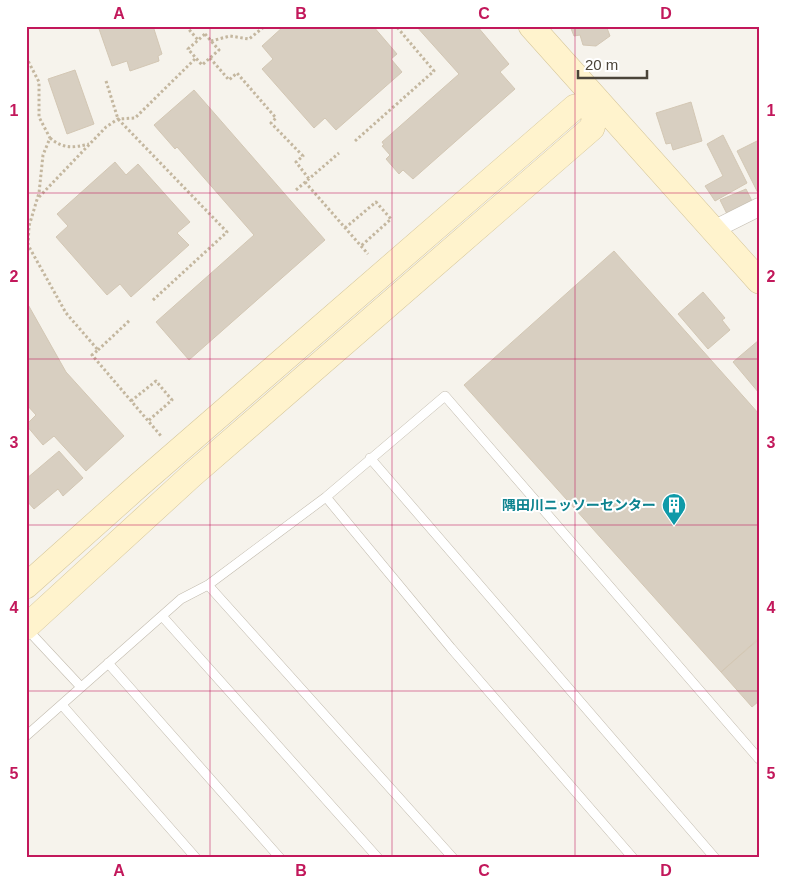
<svg xmlns="http://www.w3.org/2000/svg" width="785" height="884" font-family="Arial,'Noto Sans JP',sans-serif">
	<rect width="100%" height="100%" fill="#f6f3ec"/>
	<path fill="#d8cfc1" stroke="#d3c7b4" d="M98 26H153L162 54 158 56 159 61 130 71 127 61 112 66Z
		M284 26H373L397 54 391 59 402 72 336 130 325 118 314 128 262 69 273 59 262 46Z
		M416 26H477L509 64 500 72 515 89 413 179 403 170 399 174 386 159 390 155 382 146 384 145 382 142 459 74Z
		M570 26H613L607 28 610 36 596 46 583 45 580 35 574 36Z
		M75 70 94 124 67 134 48 79Z
		M194 90 325 240 189 360 156 322 254 235 177 147 175 149 154 125Z
		M691 102 702 141 673 150 671 143 666 144 656 113Z
		M723 135 747 183 715 201 705 186 723 176 707 144Z
		M759 140V195L737 151Z
		M115 162 126 175 138 164 190 222 177 233 189 245 131 297 120 284 107 295 56 237 68 226 57 214Z
		M746 189 753 203 727 214 720 200Z
		M614 251 759 414V638L721 672 464 385Z
		M703 292 725 318 722 320 730 330 708 349 678 314Z
		M26 301 66 372 124 436 86 471 54 436 43 445 26 425 36 415 26 404Z
		M759 340V393L733 362Z
		M59 451 83 478 63 496 58 489 34 509 26 500V479Z
		M759 639V701L752 707 721 672Z"/>
	<g fill="none" stroke-linecap="round" stroke-linejoin="round">
		<g stroke="#c2bbae" stroke-width="10">
			<path id="lane" d="M370 458 715 858
				M326 497 451 648 633 858
				M208 585 453 858
				M162 616 378 858
				M26 628 81 687
				M108 663 280 858
				M62 705 196 858
				M26 736 181 599 208 585 326 497 445 396 759 759"/>
		</g>
		<g stroke="#c2bbae" stroke-width="19">
			<path id="street" d="M713 230 759 207"/>
		</g>
		<g stroke="#d6c79b" stroke-width="26">
			<path id="secondary" d="M531 26 759 281
				M26 586 139 485 575 107 599 102 592 128 192 475 26 627"/>
		</g>
		<path stroke="#c4b79f" stroke-width="3" stroke-dasharray="2.5 2.5" stroke-linecap="butt" d="M186 26 198 40
			M205 34 219 50 202 65 188 49Z
			M211 41 230 36 249 39 265 26
			M26 57 39 82V117L50 138 43 155 39 193 29 226 28 245 66 313 98 350 92 355 161 436
			M210 58 229 80 237 73 276 118 271 123 303 156 296 162 309 179
			M106 81 118 119 227 232 152 301
			M50 138C63 149 73 148 89 144
			M355 141 434 71 396 26
			M305 182 368 254
			M296 190 339 153
			M39 197 106 127 118 119 135 118 196 58
			M345 228 376 202 391 219 361 246
			M98 350 130 320
			M131 401 156 381 172 400 148 421"/>
		<use href="#lane" stroke="#fff" stroke-width="9"/>
		<use href="#street" stroke="#fff" stroke-width="18"/>
		<use href="#secondary" stroke="#fff3cd" stroke-width="25"/>
	</g>
	<path fill="none" stroke="#c2185b" stroke-width="1" stroke-opacity="0.55" d="M210 26V858M392 26V858M575 26V858M26 193H759M26 359H759M26 525H759M26 691H759"/>
	<defs>
		<g id="building-pin" transform="scale(1.25)"><path d="M0 17L-7.5 6A9.5 9.5 0 1 1 7.5 6Z" fill="#0f9aa8" stroke="#fff"/><path d="M-4-6H4V6H1V3H-1V6H-4ZM-2.5-4.3h1.7v1.8h-1.7ZM.8-4.3h1.7v1.8H.8ZM-2.5-1h1.7V.8h-1.7ZM.8-1h1.7V.8H.8Z" fill="#fff"/></g>
	</defs>
	<g fill-rule="evenodd">
		<use href="#building-pin" x="674" y="505"/>
	</g>
	<g text-anchor="middle" dominant-baseline="central" stroke-width="4" stroke-linejoin="round" paint-order="stroke">
		<g font-size="14" font-weight="bold" fill="#0d838f" stroke="#fff" text-anchor="end">
			<text x="656" y="505">隅田川ニッソーセンター</text>
		</g>
	</g>
	<rect width="785" height="884" fill="none" stroke="#ffffff" stroke-width="55"/>
	<path d="M578 70v8h69v-8" fill="none" stroke="#4b4439" stroke-width="2.5"/>
	<text x="585" y="70" font-size="15" fill="#4b4439" stroke="#ffffff" stroke-width="4" paint-order="stroke">20 m</text>
	<rect x="28" y="28" width="730" height="828" fill="none" stroke="#c2185b" stroke-width="2"/>
	<g font-size="16" text-anchor="middle" font-weight="bold" fill="#c2185b">
		<text x="119" y="19">A</text>
		<text x="301" y="19">B</text>
		<text x="484" y="19">C</text>
		<text x="666" y="19">D</text>
		<text x="14" y="116">1</text>
		<text x="771" y="116">1</text>
		<text x="14" y="282">2</text>
		<text x="771" y="282">2</text>
		<text x="14" y="448">3</text>
		<text x="771" y="448">3</text>
		<text x="14" y="613">4</text>
		<text x="771" y="613">4</text>
		<text x="14" y="779">5</text>
		<text x="771" y="779">5</text>
		<text x="119" y="876">A</text>
		<text x="301" y="876">B</text>
		<text x="484" y="876">C</text>
		<text x="666" y="876">D</text>
	</g>
</svg>
